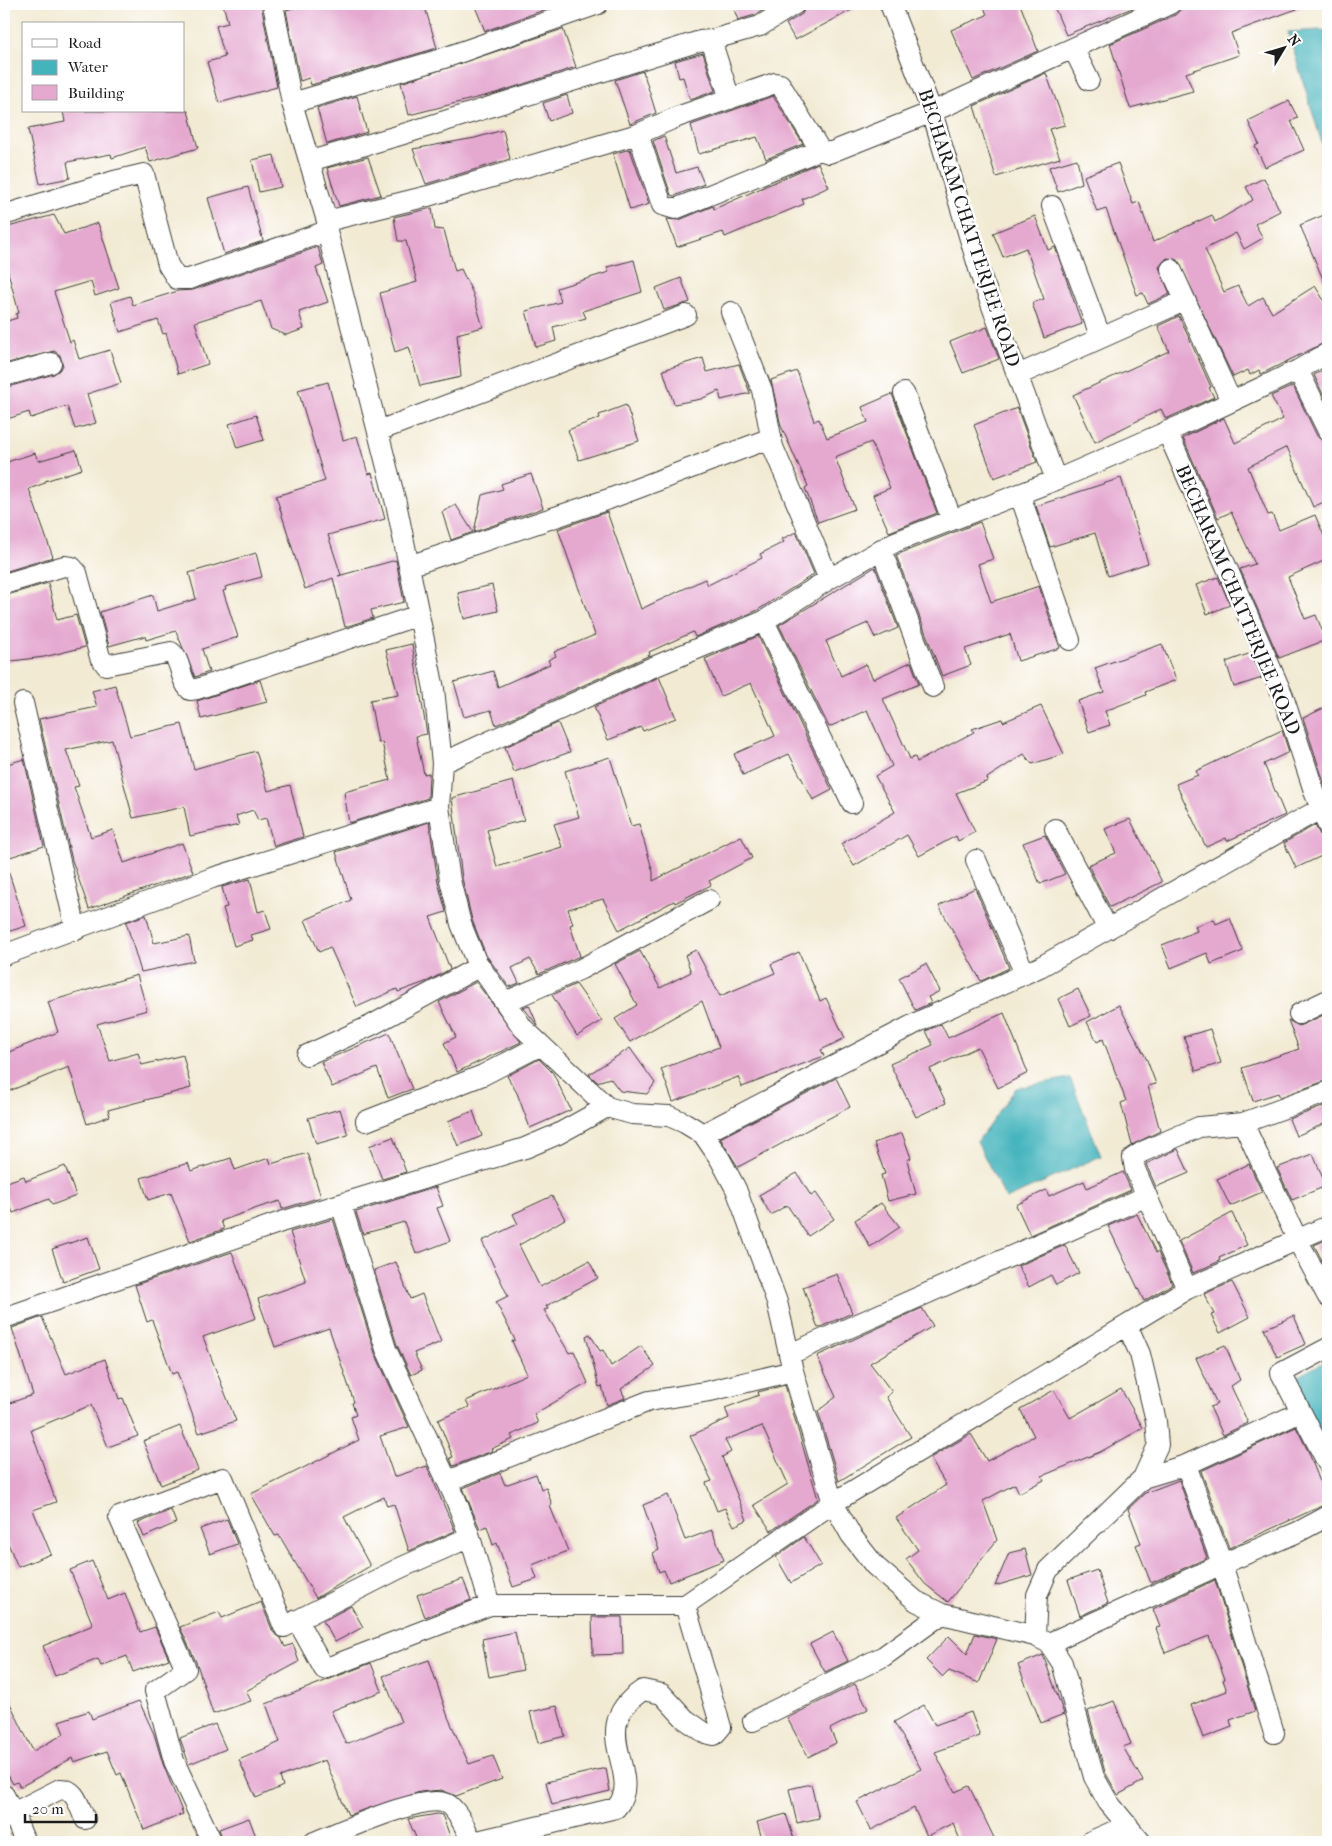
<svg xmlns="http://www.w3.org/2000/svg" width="1332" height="1846" font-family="'IM FELL French Canon',serif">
	<rect width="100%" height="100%" fill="#fff"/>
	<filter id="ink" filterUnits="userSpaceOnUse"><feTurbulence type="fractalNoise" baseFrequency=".02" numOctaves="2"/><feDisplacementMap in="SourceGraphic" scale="10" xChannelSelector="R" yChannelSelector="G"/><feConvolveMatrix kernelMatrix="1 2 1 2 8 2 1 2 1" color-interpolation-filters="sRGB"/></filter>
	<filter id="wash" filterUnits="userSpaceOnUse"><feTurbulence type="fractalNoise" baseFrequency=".0096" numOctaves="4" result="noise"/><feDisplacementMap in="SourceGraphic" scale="20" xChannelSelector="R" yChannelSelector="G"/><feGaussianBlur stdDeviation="1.12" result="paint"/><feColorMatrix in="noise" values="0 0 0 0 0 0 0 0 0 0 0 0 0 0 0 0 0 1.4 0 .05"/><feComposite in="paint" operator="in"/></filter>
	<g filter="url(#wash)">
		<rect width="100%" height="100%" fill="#f2ead3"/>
		<path fill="#43b3bc" stroke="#30686c" d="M1320 30 1328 31 1327 160 1288 32Z
			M1070 1078 1101 1156 1006 1199 977 1142 1016 1088Z
			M1328 1360V1453L1292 1379Z"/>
		<g id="blocks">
			<path fill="#e5a9d0" d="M223 4H261L277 87 219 103 207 62 225 57 216 26 228 23Z
				M308 4H424L437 48 311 85 309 78 300 81 286 10Z
				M474 4H554L555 6 485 31Z
				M732 4H773L755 15 738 20Z
				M807 4H863L795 40 786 24 802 14Z
				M983 4H1020L1038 51 973 80 951 30 987 15Z
				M1053 4H1142L1066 35Z
				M1195 4H1305V6L1231 33 1239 55 1186 73 1193 91 1130 108 1110 44 1175 15 1181 9Z
				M563 29 576 67 496 93 409 115 401 83Z
				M703 53 715 91 690 100 683 77 679 78 675 61Z
				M643 71 656 113 630 124 615 80Z
				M1046 73 1065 125 1049 129 1060 158 996 177 974 106Z
				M567 95 572 113 549 121 543 103Z
				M357 96 367 132 327 144 317 108Z
				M773 96 803 144 766 159 757 137 699 154 691 125Z
				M1289 101 1298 118 1291 121 1304 150 1265 167 1255 146 1259 144 1248 121Z
				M63 111H188L198 148 150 162 145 147 112 158 111 154 67 162 70 178 40 184 28 129 65 122Z
				M503 130 510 159 426 184 413 149 475 138Z
				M664 136 676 173 697 167 704 184 674 196 671 195 653 141Z
				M630 149 649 204 630 210 613 154Z
				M274 155 281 187 259 192 252 160Z
				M368 157 381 195 339 206 327 168Z
				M1077 159 1082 183 1058 192 1049 167Z
				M818 163 829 187 802 199 804 204 725 237 723 232 677 247 667 219 679 220 713 206 714 209Z
				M1118 163 1133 204 1139 202 1153 242 1212 215 1215 222 1253 200 1246 187 1264 178 1280 211 1255 224 1263 238 1244 249 1236 233 1205 249 1224 292 1238 286 1248 306 1263 297 1272 313 1315 286 1328 307V341L1261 374 1259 370 1250 375 1248 370 1233 377 1178 260 1167 258 1159 267 1170 294 1148 304 1143 293 1137 295 1106 209 1097 212 1084 176Z
				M248 187 263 241 224 254 208 198Z
				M432 208 435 229 444 230 455 271 461 269 473 294 483 327 457 334 461 377 420 386 409 347 395 352 380 293 417 282 406 241H398L394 217Z
				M54 215 64 234 98 223 119 288 95 296 91 281 54 292 70 342 73 340 79 359 110 350 121 383 87 394 96 423 75 429 67 406 31 418 29 412 4 420V388L54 374 63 366 60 355 54 351 4 364V322L17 318 16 314 19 313 4 257V228Z
				M1324 215 1328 225V291L1300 225Z
				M1035 216 1048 250 1055 247 1082 324 1044 338 1032 303 1044 299 1026 248 1003 257 993 233Z
				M318 247 323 265 316 268 328 302 299 312 304 329 286 335 271 329 261 301 195 322 208 364 178 374 166 333 163 334 158 320 120 332 111 302 130 296 133 305 178 291 193 290Z
				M634 260 642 292 583 311 586 318 553 327 556 341 536 347 526 311 561 302 557 288 609 272 607 267Z
				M681 278 690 302 664 310 656 288Z
				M1179 316 1211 387 1209 388 1214 397 1166 419 1161 409 1095 442 1073 395 1169 351 1158 326Z
				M987 327 999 359 963 373 950 342Z
				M703 358 707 372 739 364 750 393 721 400 719 391 701 399 674 404 663 370Z
				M1328 367V405L1314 375Z
				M797 371 814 421 819 419 827 438 868 422 862 407 892 394 937 513 889 532 873 495 890 488 871 442 835 457 855 509 818 522 805 488 808 486 781 426 771 380Z
				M328 382 343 440 357 436 368 474 372 473 385 519 328 535 341 575 338 576 396 560 404 602 371 610 373 618 345 627 333 578 305 589 276 496 325 481 298 390Z
				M1293 386 1317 436 1322 441 1328 443V500L1313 507 1287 447 1248 467 1268 515 1272 514 1279 530 1315 515 1328 545V559L1288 577 1305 619 1316 615 1326 640 1279 658 1240 569 1255 564 1231 512 1218 518 1183 438 1224 418 1235 443 1283 419 1271 396Z
				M626 405 639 441 579 460 568 430 600 418 599 415Z
				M1017 408 1037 462 994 478 974 425Z
				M256 415 264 440 237 448 229 424Z
				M76 450 82 469 45 481V483L29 489 53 557 4 572V463L35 453 38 461Z
				M531 474 543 508 474 532 482 495 503 489 501 484Z
				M1121 478 1148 563 1108 576 1095 533 1050 547 1036 506Z
				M456 505 473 532 451 540 442 512Z
				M607 512 641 609 705 579 708 585 762 558 760 554 784 542 782 539 796 532 814 574 758 610 695 637 693 632 649 652 650 655 496 725 491 710 464 717 454 682 493 671 498 687 550 664 548 660 556 656 554 652 595 635 558 529Z
				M980 522 993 559 978 564 991 602 1039 586 1060 648 1018 661 1010 634 965 649 971 665 942 676 896 555Z
				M256 553 262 577 225 587 226 590 223 591 238 637 202 649 209 672 195 677 176 631 146 640 145 636 109 646 100 612 153 595 157 611 196 599 189 573Z
				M875 567 898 628 875 638 868 623 826 641 841 676 866 664 873 679 911 662 919 684 883 699 910 759 915 757 917 762 974 732 972 729 1002 719 1003 722 1041 706 1064 754 1032 764 1024 754 987 778 988 781 956 793 975 832 958 841 956 836 919 856 907 835 854 866 841 844 895 812 875 776 892 766 867 710 829 727 779 625Z
				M1218 577 1230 605 1207 614 1196 585Z
				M48 583 57 620 76 615 85 647 44 657 4 662V596Z
				M492 585 498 611 464 619 458 593Z
				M758 636 832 790 813 800 789 754 743 775 734 754 775 736 751 683 721 696 705 659Z
				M412 644 427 734 416 736 424 774 429 773 428 798 349 823 344 792 390 780 382 742 378 743 370 700 398 695 386 650Z
				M1162 644 1176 680 1145 692 1146 695 1105 711 1110 725 1089 732 1078 701 1104 692 1095 668Z
				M1251 653 1262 678 1234 687 1226 662Z
				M659 677 676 718 643 731 641 727 608 740 594 707Z
				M260 680 267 702 201 719 197 701Z
				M115 685 130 736 182 724 194 769 256 751 268 791 290 785 303 837 274 846 266 818 258 820 253 810 236 816 239 825 190 836 184 807 133 818 112 740 66 750 79 786 74 787 91 837 113 830 124 863 182 843 193 872 89 909 72 860 39 719 97 707 92 691Z
				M1328 706V795L1303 718Z
				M558 723 570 752 514 772 505 747Z
				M1282 730 1289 752 1264 764 1285 815 1227 841 1226 838 1206 847 1176 784 1198 775 1196 771Z
				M610 757 631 826 639 824 653 872V881L741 836 752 858 709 881 711 885 675 903 674 901 619 930 603 899 568 909 573 924 570 925 580 956 539 974 530 959 512 968 519 983 509 987 486 955 472 920 462 878 452 798 513 781 524 820 487 830 497 867 562 847 554 824 579 817 565 771Z
				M24 759 44 846 4 859V765Z
				M1130 819 1162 882 1110 907 1088 865 1116 853 1105 829Z
				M429 822 438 882 446 912 430 917 450 969 428 981 398 992 397 989 357 1007 330 947 319 952 305 920 351 900 336 852Z
				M1315 825 1320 835 1327 838 1328 853 1296 868 1284 843Z
				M1045 835 1065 874 1040 884 1023 843Z
				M8 870 26 926 4 933V871Z
				M250 879 258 912 265 910 271 929 251 935 253 940 234 946 223 908 227 907 222 887Z
				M975 888 1009 968 981 981 939 906Z
				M146 915 154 943 189 936 194 961 141 972 126 922Z
				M1230 918 1243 951 1211 964 1207 953 1171 968 1162 945 1197 931 1195 926 1214 919 1216 924Z
				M696 950 720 996 775 973 771 964 799 952 820 1001 826 998 845 1038 821 1050 824 1056 742 1087 738 1077 673 1102 661 1069 719 1047 702 1001 630 1042 615 1019 637 1005 615 964 640 951 660 988 691 972 685 955Z
				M926 964 940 991 928 997 931 1003 915 1010 899 978Z
				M137 975 147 1010 97 1024 110 1061 138 1053 142 1065 183 1055 191 1088 108 1110 110 1116 87 1124 69 1067 4 1093V1054L58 1032 48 1002Z
				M476 982 521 1042 457 1072 444 1043 456 1037 439 1002Z
				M576 984 602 1021 577 1036 552 995Z
				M1078 989 1091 1016 1070 1026 1058 999Z
				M529 1005 538 1026 523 1007Z
				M1119 1005 1147 1060 1156 1084 1148 1086 1160 1131 1132 1145 1121 1103 1126 1101 1103 1039 1097 1042 1087 1022Z
				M1004 1013 1028 1073 998 1088 978 1047 930 1069 946 1103 916 1117 890 1064 933 1045 926 1031 941 1024 948 1038Z
				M1328 1013V1080L1280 1097 1278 1093 1253 1101 1242 1068 1299 1049 1288 1020 1299 1026Z
				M1210 1029 1221 1063 1196 1071 1184 1037Z
				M389 1033 412 1089 388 1098 377 1068 332 1087 321 1062Z
				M630 1048 655 1083 647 1094 620 1091 610 1078 597 1082 589 1074Z
				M539 1059 553 1073 571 1110 530 1128 517 1093 507 1076Z
				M836 1078 850 1107 738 1167 720 1138Z
				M1328 1105V1122L1296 1136 1289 1119Z
				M340 1109 348 1135 316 1144 308 1118Z
				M473 1111 482 1136 458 1146 448 1121Z
				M902 1133 911 1158 907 1160 916 1194 888 1201 881 1175 885 1174 874 1143Z
				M393 1137 406 1172 382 1179 369 1146Z
				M1178 1149 1189 1173 1156 1187 1146 1164Z
				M307 1153 321 1197 282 1209 280 1201 260 1207 221 1221 224 1229 190 1241 171 1193 148 1200 141 1178 188 1163 191 1171 231 1158 235 1170 269 1158 271 1164Z
				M1313 1154 1326 1186 1292 1200 1277 1168Z
				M1249 1164 1262 1192 1230 1206 1217 1179Z
				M65 1166 76 1196 52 1205 49 1199 13 1213 4 1190V1183L24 1176 26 1181Z
				M1123 1172 1131 1190 1030 1235 1016 1205 1046 1190 1049 1196 1084 1181 1087 1188Z
				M797 1173 811 1196 816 1193 834 1219 808 1236 787 1205 771 1215 759 1195Z
				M436 1187 443 1206 437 1208 450 1241 416 1254 404 1222 363 1234 356 1212Z
				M552 1196 565 1219 519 1245 540 1287 589 1261 598 1278 546 1306 548 1309 544 1310 569 1353 574 1351 588 1383 534 1414 538 1423 511 1435 513 1439 491 1449 492 1451 453 1466 450 1458 453 1457 438 1420 469 1407 466 1401 527 1374 512 1341 515 1340 496 1302 508 1296 482 1241 518 1224 513 1214Z
				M881 1203 900 1227 870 1247 855 1220Z
				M1232 1213 1247 1245 1219 1258 1220 1261 1193 1273 1179 1241Z
				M1137 1214 1156 1253 1158 1252 1172 1284 1144 1301 1108 1226Z
				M333 1219 375 1353 409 1427 380 1436 394 1477 427 1466 455 1531 409 1551 394 1504 387 1506 384 1497 344 1517 370 1566 316 1598 279 1535 275 1536 251 1494 359 1440 351 1417 356 1415 352 1403 354 1402 329 1328 275 1347 258 1299 306 1282 290 1232Z
				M88 1237 99 1269 63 1282 52 1249Z
				M1328 1239V1272L1314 1245Z
				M1065 1245 1079 1273 1056 1285 1051 1275 1029 1287 1018 1266Z
				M232 1252 256 1318 203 1337 236 1421 199 1433 177 1372 172 1374 152 1320 147 1322 135 1285Z
				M396 1262 410 1299 422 1294 441 1342 414 1353 422 1370 411 1375 397 1345 374 1270Z
				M837 1274 852 1313 818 1328 803 1287Z
				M1232 1282 1250 1317 1220 1333 1211 1315 1214 1314 1204 1294Z
				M922 1308 933 1326 870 1363 892 1392 886 1397 911 1437 839 1481 818 1411 836 1397 817 1356Z
				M1294 1316 1306 1344 1277 1357 1264 1329Z
				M42 1317 66 1374 105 1359 119 1399 123 1398 138 1436 108 1447 91 1405 31 1430 56 1502 33 1510 51 1554 18 1567 4 1534V1405L33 1395 12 1328Z
				M590 1334 600 1351 603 1350 611 1366 641 1346 655 1366 621 1389 625 1398 607 1405 602 1386 599 1387 586 1336Z
				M1225 1345 1240 1380 1231 1386 1248 1423 1223 1435 1210 1407 1217 1404 1196 1358Z
				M785 1385 818 1499 771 1531 754 1505 788 1484 762 1426 725 1440 731 1452 722 1457 747 1520 734 1526 725 1508 717 1511 706 1483 712 1481 690 1436 729 1418 725 1408 759 1395 758 1392Z
				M1121 1389 1143 1428 1100 1452 1042 1476 1044 1480 1019 1493 1015 1484 983 1501 997 1540 948 1602 925 1584 906 1559 918 1550 896 1518 946 1485 930 1458 971 1434 987 1461 1034 1436 1020 1409 1054 1390 1070 1418Z
				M180 1426 198 1470 161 1485 143 1441Z
				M1296 1427 1309 1453 1328 1503 1229 1548 1201 1471Z
				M500 1473 505 1485 536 1474 541 1489 546 1487 552 1505 550 1506 568 1551 532 1565 537 1579 513 1587 497 1543 493 1545 487 1526 480 1529 463 1488Z
				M1179 1480 1207 1558 1151 1583 1136 1545 1141 1543 1128 1509 1145 1493Z
				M668 1495 685 1540 712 1530 724 1560 669 1582 664 1570 659 1572 653 1553 659 1550 643 1505Z
				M171 1510 176 1523 144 1537 138 1523Z
				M227 1519 237 1544 210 1554 200 1529Z
				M804 1537 821 1565 791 1583 776 1557Z
				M1025 1549 1032 1575 995 1586 1009 1553Z
				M92 1561 108 1600 125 1593 140 1632 155 1627 169 1659 133 1672 127 1656 101 1666 98 1659 55 1676 43 1646 93 1625 70 1570Z
				M1097 1570 1108 1603 1080 1616 1068 1580Z
				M463 1579 471 1600 425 1617 417 1595Z
				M1215 1580 1255 1711 1230 1720 1232 1727 1203 1738 1191 1705 1227 1691 1223 1680 1225 1679 1209 1636 1165 1653 1156 1628 1160 1627 1153 1609Z
				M261 1602 273 1632 281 1638 285 1647 293 1644 299 1662 246 1691 251 1701 213 1714 197 1664 180 1627 219 1612 222 1618Z
				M351 1606 363 1627 335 1642 323 1621Z
				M592 1617H622L623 1654 593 1655Z
				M515 1632 523 1670 489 1677 482 1639Z
				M833 1632 848 1661 825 1672 810 1644Z
				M975 1634 997 1639 979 1683 949 1671 943 1677 926 1660 949 1636 967 1654Z
				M1043 1655 1064 1714 1041 1723 1018 1665Z
				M429 1660 448 1717 469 1764 493 1756 502 1779 456 1796 441 1790 420 1792 348 1815 325 1760 280 1777 283 1786 256 1798 239 1760 280 1742 266 1704 371 1663 382 1691 331 1711 346 1744 401 1722 383 1676Z
				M855 1684 868 1709 830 1729 836 1743 808 1757 787 1718Z
				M4 1691 33 1751 64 1734 59 1721 89 1711 92 1719 139 1701 154 1734 163 1764 183 1814 144 1830 121 1773 117 1775 107 1751 74 1762 72 1758 20 1787 17 1782 13 1784 4 1768Z
				M1114 1701 1131 1744 1123 1747 1143 1781 1118 1795 1105 1772 1088 1711Z
				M924 1705 935 1725 971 1712 980 1736 935 1752 955 1792 969 1786 996 1842H961L953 1823 927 1836 914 1808 871 1830 857 1802 921 1769 894 1722Z
				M557 1706 565 1736 538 1743 530 1712Z
				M215 1724 226 1749 189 1764 180 1738Z
				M606 1768 610 1791 552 1805 546 1782Z
				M811 1784 819 1818 797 1823 789 1789Z
				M437 1814 442 1815 450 1836 436 1842H418L408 1819Z
				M786 1814 795 1842H763L757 1822Z
				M249 1818 258 1842H224L219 1829Z"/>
		</g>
	</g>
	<g filter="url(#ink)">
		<use href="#blocks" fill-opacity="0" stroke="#3c3b37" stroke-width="1"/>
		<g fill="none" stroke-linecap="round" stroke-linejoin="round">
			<g stroke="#3c3b37" stroke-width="22">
				<path id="minor" d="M273 4 292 103 327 221V231L396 503 409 566 434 689 442 763 439 807 450 880 461 924 476 961 523 1028 607 1107 632 1114 669 1116 685 1123 703 1134 720 1159 736 1189 777 1302 793 1371 833 1503 851 1535 875 1566 916 1601 942 1614 1035 1636 1049 1643 1062 1663 1094 1777 1108 1802 1141 1842
					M890 4 932 112 982 279 1056 480
					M711 40 760 26 795 4
					M1073 48 1089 80
					M292 103 441 59 598 4
					M638 134 662 205 675 209 820 150
					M310 161 397 136 700 41 711 40 730 99
					M1052 206 1101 338 1184 301
					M4 215 114 181 144 174 168 265 177 279H189L327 231
					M327 221 428 196 638 134 677 117 775 83 780 84 820 150 829 153 932 112 1170 4
					M1171 269 1231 401
					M731 312 762 390 773 447
					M1298 370 1328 431
					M1018 375 1101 338
					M4 376 51 363
					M904 393 952 520
					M378 431 686 315
					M1167 431 1283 696 1315 794 1328 826
					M1020 495 1070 640
					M881 549 933 687
					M409 566 609 499 763 441 773 447 829 579
					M4 584 64 566 72 567 77 573 100 657 106 665 171 652C182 661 179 679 190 690L197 689 419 615
					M764 621 852 803
					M23 703 76 930
					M442 763 646 670 764 621 829 579 895 542 1056 480 1182 425 1298 370 1328 353
					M1055 829 1108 929
					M976 860 1025 974
					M4 955 212 878 439 807
					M505 1002 581 969 709 900
					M1299 1014 1328 1000
					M307 1055 372 1025 480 966
					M366 1121 483 1075 541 1045
					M1243 1123 1298 1241 1328 1297
					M703 1134 922 1020 1040 967 1320 809
					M341 1204 386 1349 456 1500 470 1537 490 1605
					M1187 1289 1328 1226
					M4 1318 281 1222 525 1148 558 1134 607 1107
					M1328 1348 1281 1373 1328 1464
					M790 1354 1147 1196
					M1186 1465 1301 1412
					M448 1481 649 1401 710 1391 793 1371
					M685 1605 833 1503 1187 1289 1135 1169 1133 1158 1142 1152 1199 1127 1243 1123 1328 1092
					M297 1620 324 1669 490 1605H685L721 1727 714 1735 705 1733 685 1719 662 1694 643 1690C583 1729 646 1774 616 1808L473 1842
					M1035 1636 1037 1595 1048 1570 1143 1478 1158 1445 1156 1421 1140 1354 1128 1327
					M1049 1643 1222 1564 1186 1465 1143 1478
					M753 1721 884 1656 942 1614
					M1274 1733 1222 1564 1298 1532 1328 1516
					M4 1795 13 1813 60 1789C76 1788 79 1807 85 1819
					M4 1818 13 1813 25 1842
					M212 1842 174 1761 155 1691 186 1669 119 1517 223 1478 284 1627 400 1568 470 1537
					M314 1842C338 1833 429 1790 449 1805 460 1814 466 1830 472 1841
					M1089 1842 1128 1825"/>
			</g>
			<use href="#minor" stroke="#fff" stroke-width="20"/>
		</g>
	</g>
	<g text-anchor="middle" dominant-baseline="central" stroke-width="5" stroke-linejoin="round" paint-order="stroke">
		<g font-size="19" fill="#1c1c1c" stroke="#fff">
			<text transform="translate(969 228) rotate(72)">BECHARAM CHATTERJEE ROAD</text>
			<text transform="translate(1238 600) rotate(67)">BECHARAM CHATTERJEE ROAD</text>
		</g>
	</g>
	<rect width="1332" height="1846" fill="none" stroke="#fff" stroke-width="20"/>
	<rect x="22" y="22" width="162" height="90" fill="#ffffff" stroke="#a4a4a4"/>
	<rect x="32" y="39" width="25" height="8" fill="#ffffff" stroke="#a4a4a4"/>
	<text x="68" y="48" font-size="15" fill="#1c1c1c">Road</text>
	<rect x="32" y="60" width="25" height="15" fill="#43b3bc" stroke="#a4a4a4"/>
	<text x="68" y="72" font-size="15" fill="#1c1c1c">Water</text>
	<rect x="32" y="85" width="25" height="15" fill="#e5a9d0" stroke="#a4a4a4"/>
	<text x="68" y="98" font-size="15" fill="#1c1c1c">Building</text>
	<g transform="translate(1284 48) rotate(52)" stroke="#ffffff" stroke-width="4" paint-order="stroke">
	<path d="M0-4L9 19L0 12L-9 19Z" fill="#1c1c1c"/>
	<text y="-8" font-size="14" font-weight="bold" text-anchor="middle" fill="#1c1c1c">N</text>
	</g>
	<path d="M25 1814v8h71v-8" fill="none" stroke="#1c1c1c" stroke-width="2.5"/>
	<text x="32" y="1814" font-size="15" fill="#1c1c1c" stroke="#ffffff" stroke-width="4" paint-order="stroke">20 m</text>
</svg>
